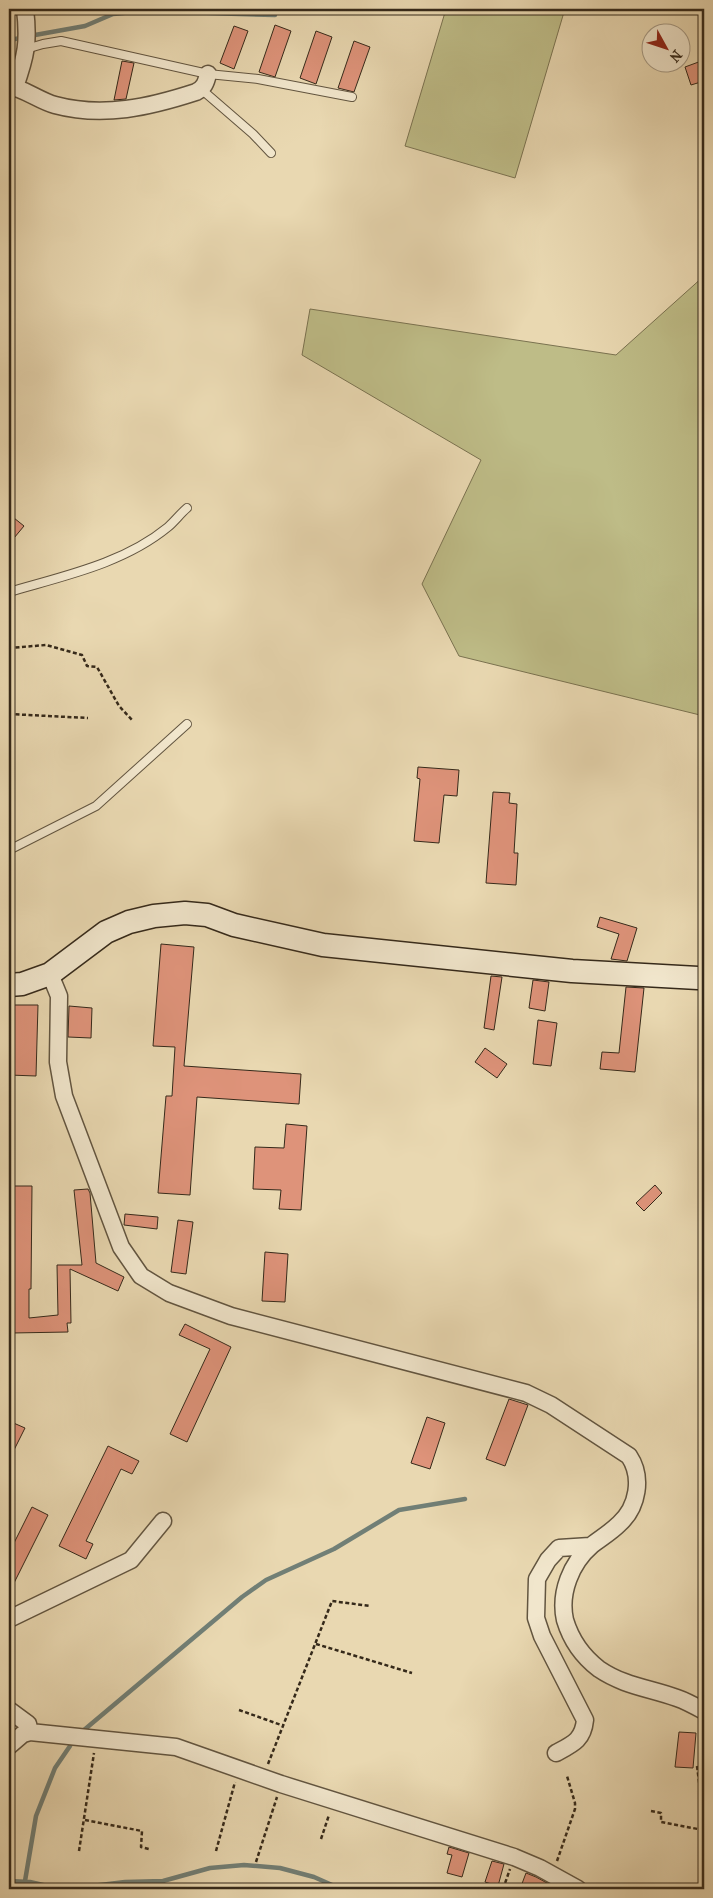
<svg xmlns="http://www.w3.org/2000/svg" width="713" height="1898" font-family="'IM FELL French Canon',serif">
	<rect width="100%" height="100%" fill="#e9d8b1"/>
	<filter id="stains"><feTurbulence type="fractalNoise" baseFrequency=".004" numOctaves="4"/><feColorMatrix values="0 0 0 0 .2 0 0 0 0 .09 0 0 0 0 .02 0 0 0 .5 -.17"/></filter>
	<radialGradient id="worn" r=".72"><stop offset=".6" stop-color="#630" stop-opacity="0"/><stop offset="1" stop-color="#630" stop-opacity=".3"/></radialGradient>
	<path fill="#bebc87" stroke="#7a7250" d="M446 9H551L564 12 515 178 405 146Z
		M704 276V716L459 656 422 584 481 460 302 355 310 309 616 355Z"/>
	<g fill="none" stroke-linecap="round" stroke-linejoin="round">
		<path stroke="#717f76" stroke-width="4.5" d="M35 35 85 26 113 14 125 13H207L275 15
			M9 40 21 38
			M84 1730 242 1597 266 1580 334 1549 399 1510 465 1499
			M9 1881 30 1882 56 1888 67 1889 125 1882 163 1881 210 1868 244 1865 280 1868 314 1877 341 1889
			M25 1881 36 1816 55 1768 70 1746"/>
	</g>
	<path fill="#de937a" stroke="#35291a" d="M275 25 291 31 275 77 259 72Z
		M234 26 248 31 234 69 220 63Z
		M316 31 332 37 316 84 300 78Z
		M354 41 370 47 354 92 338 88Z
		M704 60V81L691 85 685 67Z
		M122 61 134 63 126 99 114 100Z
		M9 514 24 526 9 544Z
		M418 767 459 770 457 796 444 795 439 843 414 841 420 779 417 778Z
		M493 792 510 793 509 803 517 804 514 853H518L516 885 486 883Z
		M600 917 637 928 627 961 611 959 619 934 597 927Z
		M161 944 194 947 184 1066 301 1074 299 1104 197 1097 190 1195 158 1193 166 1096H172L175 1047 153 1046Z
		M491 976 502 977 494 1030 484 1028Z
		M533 980 549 982 545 1011 529 1008Z
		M626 987 644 988 635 1072 600 1069 602 1052 619 1053Z
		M9 1005H38L36 1076 9 1075Z
		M69 1006 92 1008 91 1038 68 1037Z
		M538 1020 557 1023 551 1066 533 1064Z
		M485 1048 507 1064 497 1078 475 1062Z
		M286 1124 307 1126 301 1210 279 1209 281 1190 253 1189 255 1147 284 1148Z
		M655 1185 662 1193 644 1211 636 1203Z
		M9 1186H32L31 1289H29V1318L58 1315 57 1265H82L74 1190 88 1189 90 1193 96 1263 124 1277 118 1291 70 1269 71 1323H67L68 1332 12 1333 11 1289H9Z
		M125 1214 158 1217 157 1229 124 1225Z
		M178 1220 193 1222 186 1274 171 1272Z
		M265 1252 288 1254 285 1302 262 1301Z
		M185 1324 231 1347 187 1442 170 1434 210 1349 179 1335Z
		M509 1399 528 1405 505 1466 486 1459Z
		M427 1417 445 1423 430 1469 411 1463Z
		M9 1421 25 1428 9 1460Z
		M108 1446 139 1461 132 1474 121 1469 86 1541 93 1544 86 1559 59 1546Z
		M32 1507 48 1515 9 1593V1553Z
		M679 1732 696 1733 693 1768 675 1767Z
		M449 1847 469 1853 462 1877 447 1873 452 1855 447 1854Z
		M492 1861 504 1864 498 1886 485 1882Z
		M526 1873 536 1877 558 1889H520Z"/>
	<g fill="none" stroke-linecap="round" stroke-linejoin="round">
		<g stroke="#625540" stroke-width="10">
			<path id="lane" d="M26 49 43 44 61 41 208 74 258 79 352 97
				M201 89 253 134 271 153
				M9 592C63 576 123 564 168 527 175 521 180 514 187 508
				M9 850 96 806 187 724"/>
		</g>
		<g stroke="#625540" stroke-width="19">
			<path id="street" d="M9 86C23 88 40 101 55 105 103 118 150 107 196 92 204 88 206 83 208 74
				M15 87C26 56 29 42 25 9
				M50 974 59 996 58 1062 64 1096 121 1247 141 1276 169 1293 231 1316 526 1393 551 1405 629 1456C643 1477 638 1507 619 1524 611 1532 601 1538 592 1545 571 1563 559 1593 565 1620 571 1640 582 1656 599 1669 624 1686 649 1688 677 1698 686 1701 695 1706 704 1711
				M9 1619 131 1560 163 1521
				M9 1710 28 1724 30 1732
				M9 1746 23 1734 30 1732 176 1747 281 1784 514 1857 540 1868 578 1889
				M556 1753C573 1744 583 1740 585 1720L542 1636 536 1618 537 1579 548 1560 559 1548 590 1546"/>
		</g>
		<g stroke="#35291a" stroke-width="25">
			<path id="secondary" d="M9 985 22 984 50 974 106 932 129 922 154 916 185 913 207 915 234 925 323 945 572 971 698 978"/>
		</g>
		<path stroke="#35291a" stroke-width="2.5" stroke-dasharray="4 2.5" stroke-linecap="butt" d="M9 648 46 645 82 655 87 666 97 667 119 706 133 721
			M9 714 88 718
			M316 1644 412 1673
			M239 1710 284 1726
			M268 1764 332 1601 370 1606
			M697 1766 703 1813 704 1850
			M651 1811 661 1813V1822L703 1830
			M85 1820 142 1831 141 1847 149 1849
			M321 1839 329 1815
			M79 1851 94 1753
			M216 1851 235 1782
			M557 1861 575 1809V1803L567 1776
			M256 1862 277 1797
			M503 1889 510 1869"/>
		<use href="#lane" stroke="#f1e6cc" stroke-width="8"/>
		<use href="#street" stroke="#f1e6cc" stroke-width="16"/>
		<use href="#secondary" stroke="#f1e6cc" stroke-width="22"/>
	</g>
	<rect width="713" height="1898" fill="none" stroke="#e9d8b1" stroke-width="30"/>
	<rect x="10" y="10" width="693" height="1878" fill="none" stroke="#35291a" stroke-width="2.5"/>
	<rect x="15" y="15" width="683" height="1868" fill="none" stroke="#35291a"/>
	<g transform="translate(666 48) rotate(130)"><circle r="24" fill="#f1e6cc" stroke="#a69a85"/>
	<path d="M0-4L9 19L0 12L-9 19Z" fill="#8f2418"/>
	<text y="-8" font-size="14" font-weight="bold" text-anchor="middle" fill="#35291a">N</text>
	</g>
	<rect width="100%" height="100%" filter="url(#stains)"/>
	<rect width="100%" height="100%" fill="url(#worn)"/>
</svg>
